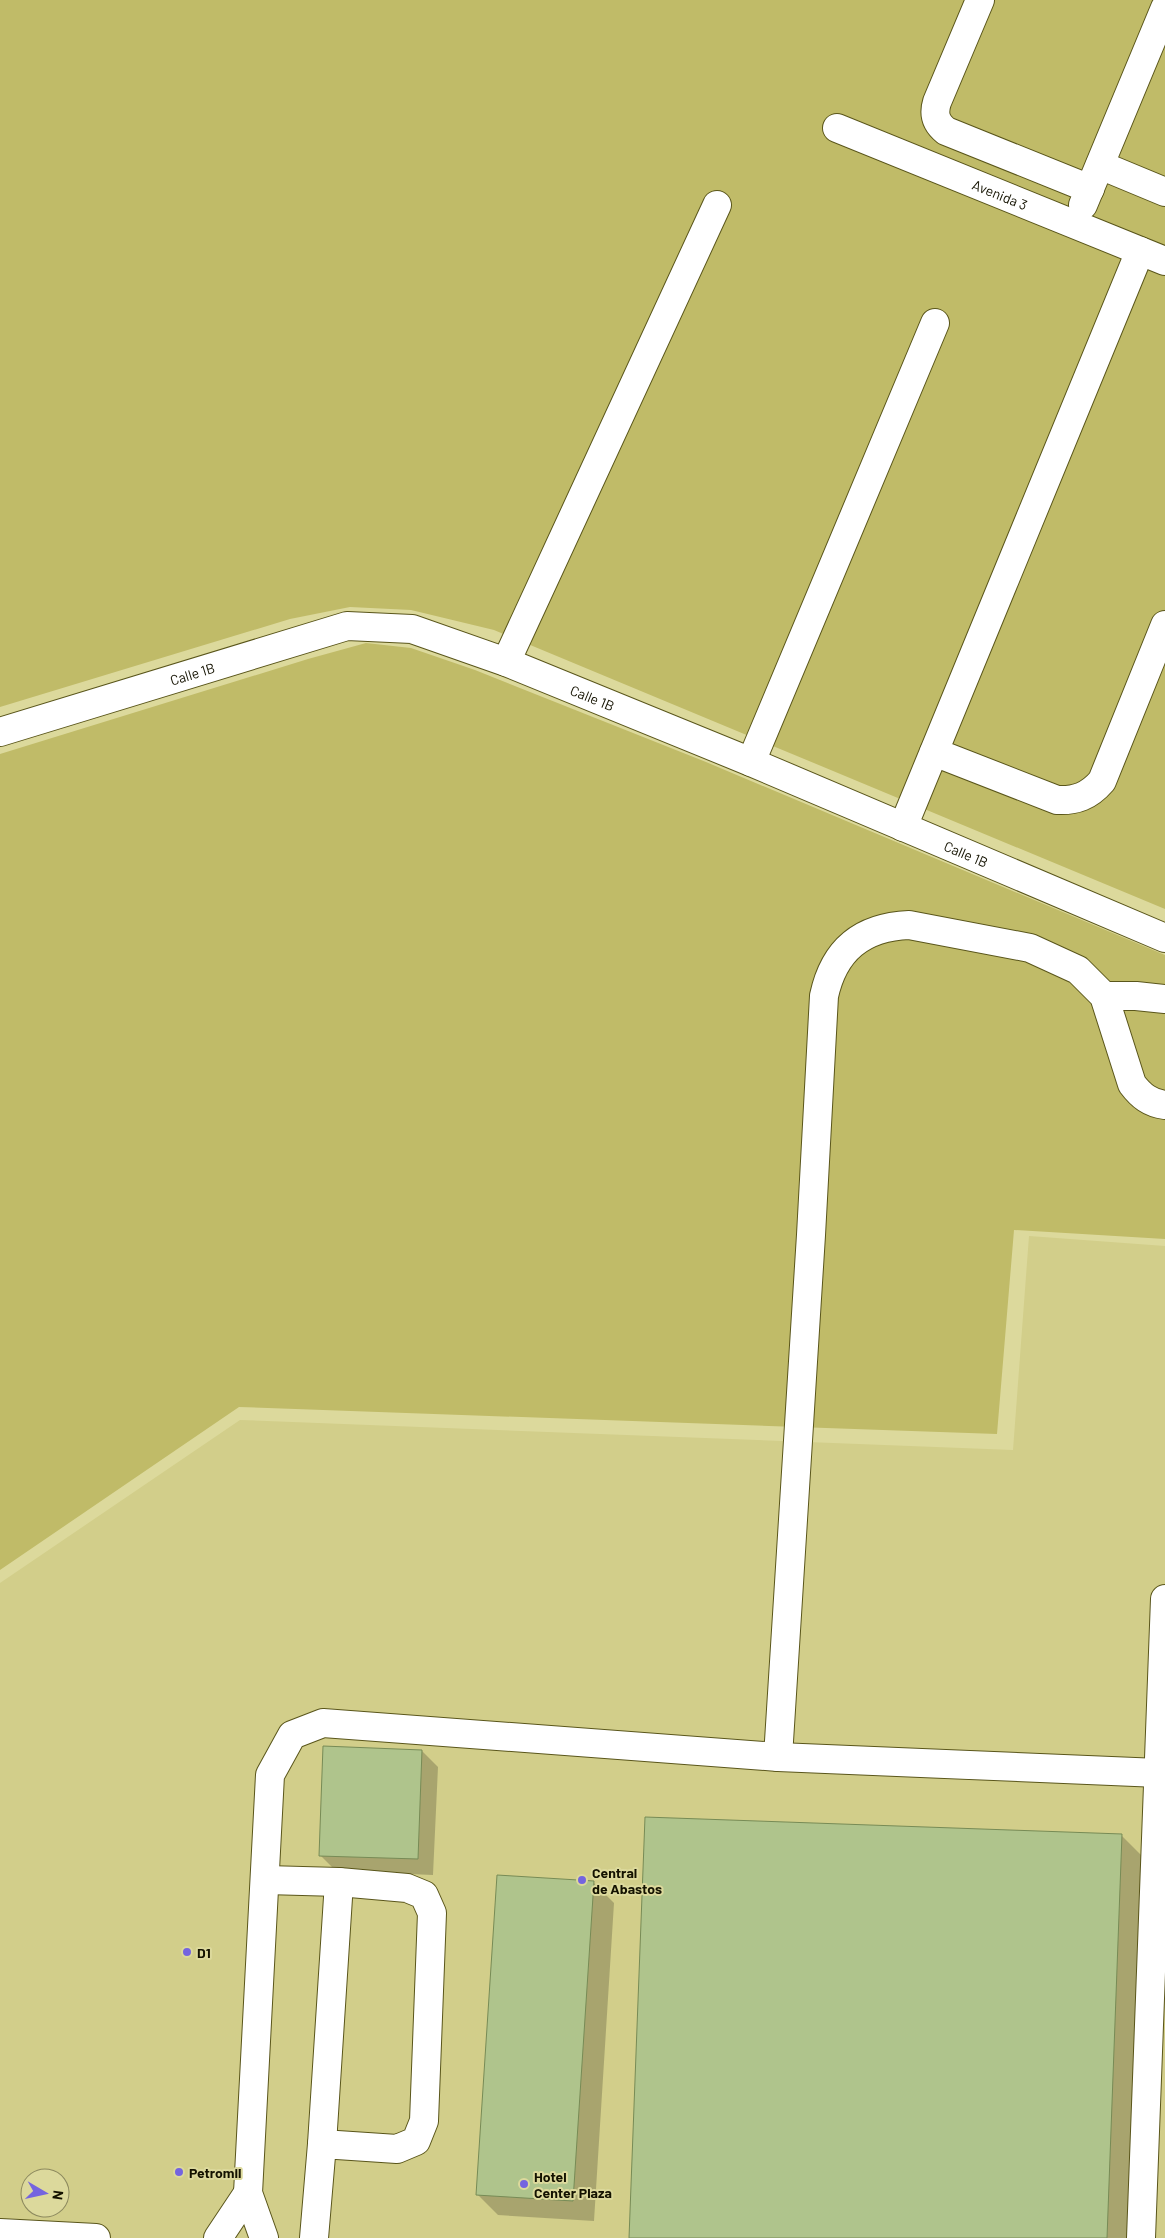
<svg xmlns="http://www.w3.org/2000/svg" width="1165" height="2238" font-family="Barlow,sans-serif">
	<rect width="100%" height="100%" fill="#dcd99c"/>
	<path fill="#d2ce8a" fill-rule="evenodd" d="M1029 1236 1165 1246V2238H0V1583L240 1420 1013 1450ZM30 2178H60V2208H30Z"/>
	<path fill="#c0bb68" d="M0 0H1165V909L494 630 411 610 350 607 290 619 0 707Z
		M366 643 411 648 475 670 706 762 1165 955V1239L1014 1230 997 1434 239 1407 0 1570V754L308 659Z"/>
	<path fill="#0003" d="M422 1751 438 1767 433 1875 336 1871 320 1855Z
		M1121 1835 1142 1856 1128 2238H630Z
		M593 1882 614 1903 594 2221 498 2215 478 2195Z"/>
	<path fill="#afc48c" stroke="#778b56" d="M323 1746 422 1750 418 1859 319 1856Z
		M645 1817 1122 1834 1107 2238H629Z
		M497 1875 594 1881 573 2201 476 2195Z"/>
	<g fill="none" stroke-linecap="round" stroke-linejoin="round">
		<g stroke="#5a561b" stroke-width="30">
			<g id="minor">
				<path d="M980 0 937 102C933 115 936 123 946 131L1090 189"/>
				<path id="s1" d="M837 128 1165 261"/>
				<path d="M1100 165 1165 192"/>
				<path d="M1083 205 1165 8"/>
				<path d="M506 662 717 205"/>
				<path id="s2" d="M0 732 347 626 412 629 506 662 751 762 1165 938"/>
				<path d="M934 752 1057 800C1076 801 1089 796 1102 781L1165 625"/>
				<path d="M751 762 935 323"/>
				<path d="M903 827 1140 251"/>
				<path d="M1104 996H1136L1165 999"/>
				<path d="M778 1757 811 1235 824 996C834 950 862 927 909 925L1030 948 1078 970 1104 996 1132 1084C1141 1096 1150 1103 1165 1105"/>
				<path d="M266 1880 339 1882 407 1888 424 1895 432 1913 424 2121 416 2141 397 2149 322 2144 314 2238"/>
				<path d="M322 2144 339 1882"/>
				<path d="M0 2233 96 2238"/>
				<path d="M218 2238 248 2193"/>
				<path d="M264 2238 248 2193 270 1775 292 1735 323 1723 778 1757 1159 1773"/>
				<path d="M1141 2238 1165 1599"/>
			</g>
		</g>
		<use href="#minor" stroke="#fff" stroke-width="28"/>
	</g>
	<g fill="#7464df" stroke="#dcd99c" stroke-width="2">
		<circle cx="582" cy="1880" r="5"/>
		<circle cx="187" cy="1952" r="5"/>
		<circle cx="179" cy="2172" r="5"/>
		<circle cx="524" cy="2184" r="5"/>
	</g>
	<g text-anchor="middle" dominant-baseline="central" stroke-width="4" stroke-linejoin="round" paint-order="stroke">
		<g font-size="14" fill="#141200" stroke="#dcd99c">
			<text stroke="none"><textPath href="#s1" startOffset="176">Avenida 3</textPath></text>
			<text stroke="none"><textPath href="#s2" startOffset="201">Calle 1B</textPath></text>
			<text stroke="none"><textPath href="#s2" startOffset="621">Calle 1B</textPath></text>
			<text stroke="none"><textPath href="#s2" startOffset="1026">Calle 1B</textPath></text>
		</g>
		<g font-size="14" font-weight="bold" fill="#141200" stroke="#dcd99c" text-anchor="start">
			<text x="592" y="1872">Central<tspan x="592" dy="16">de Abastos</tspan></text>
			<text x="197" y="1952">D1</text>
			<text x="189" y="2172">Petromil</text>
			<text x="534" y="2176">Hotel<tspan x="534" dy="16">Center Plaza</tspan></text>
		</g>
	</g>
	<g transform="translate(45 2193) rotate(99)"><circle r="24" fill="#dcd99c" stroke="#8c895e"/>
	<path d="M0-4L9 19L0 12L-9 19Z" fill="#7464df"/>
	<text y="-8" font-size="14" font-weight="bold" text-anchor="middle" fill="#141200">N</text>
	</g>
</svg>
